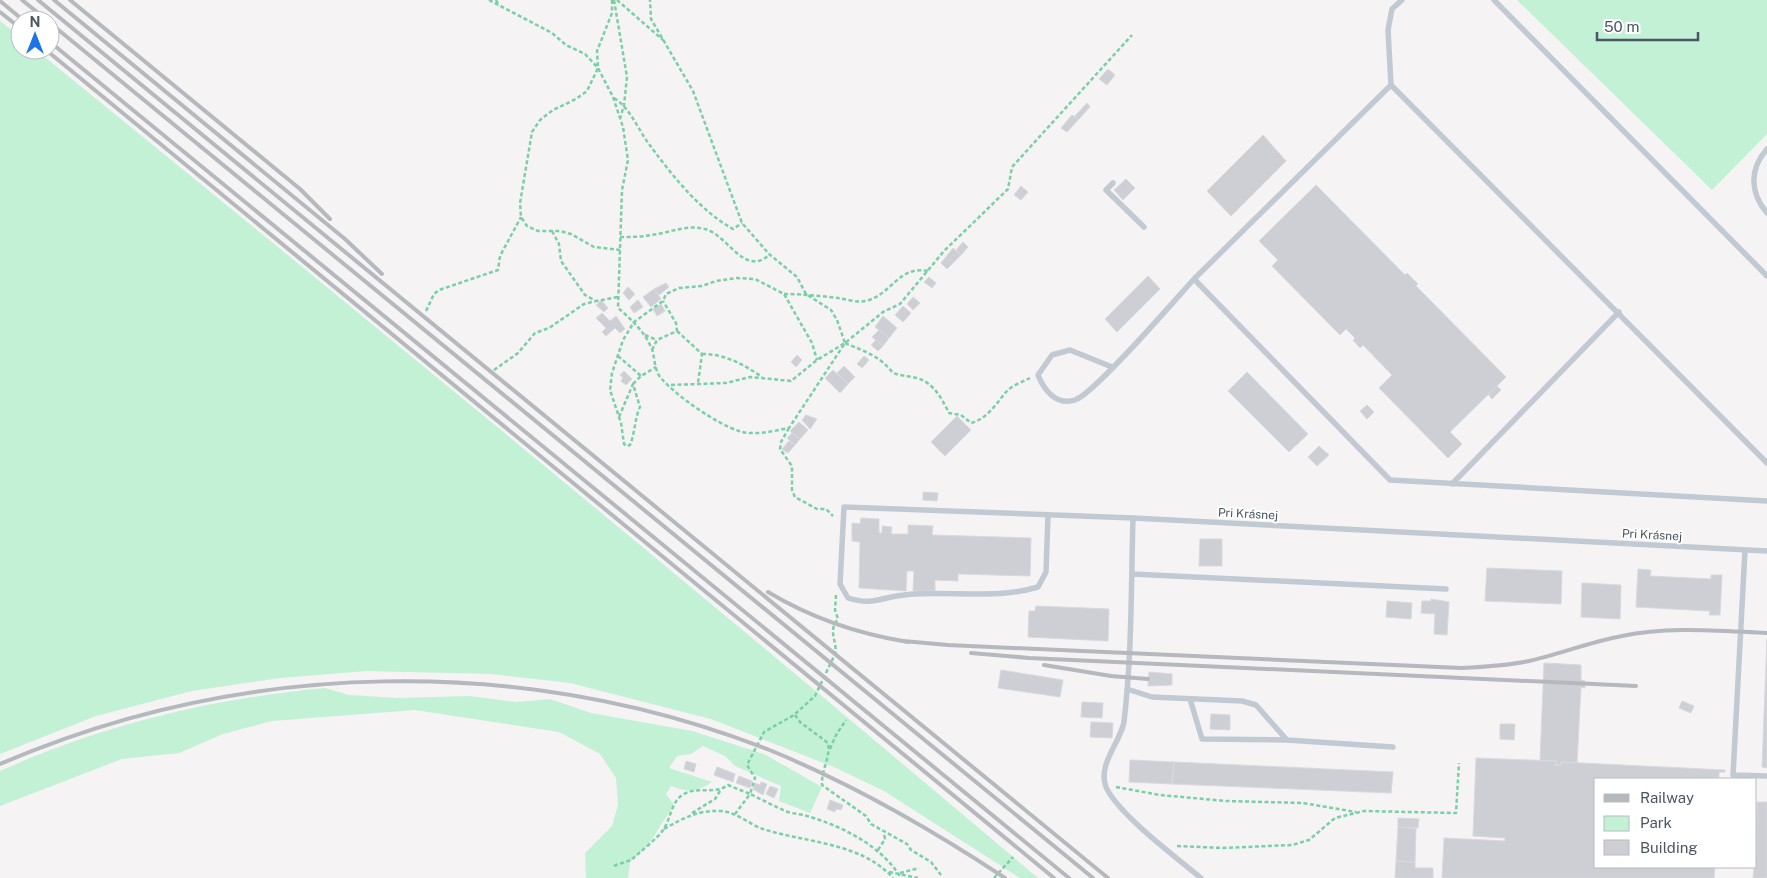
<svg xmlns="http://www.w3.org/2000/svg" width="1767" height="878" font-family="'Public Sans',sans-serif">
	<rect width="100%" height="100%" fill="#f5f3f3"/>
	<path fill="#c3f1d5" d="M1517 0H1767V134L1712 190Z
		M0 21 20 37V50H36C372 323 707 598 1038 878H1020L884 791 834 767 711 719 570 683 491 674 367 671 280 678 192 691 96 716 0 754Z
		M325 688 349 695 397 698 470 696 516 702 550 699 591 713 692 731 764 754 822 787 810 813 779 801 781 786 735 766 725 756 703 746 691 754 677 756 669 768 712 782C697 793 686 792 671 786L666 794 674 805 648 845 630 862 628 878H586L585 853 612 826 618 805 616 778 600 754 559 732 415 710 272 721 223 734 179 753 122 759 0 806V771C105 724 211 699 325 688Z"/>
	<path fill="#cdcfd5" stroke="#d7d9de" d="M1108 69 1115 75 1107 85 1099 79Z
		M1087 103 1090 107 1078 120 1074 117Z
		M1072 115 1078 120 1067 132 1061 128Z
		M1263 135 1286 161 1231 216 1207 191Z
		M1126 179 1135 188 1123 200 1114 190Z
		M1316 185 1405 275 1407 273 1418 284 1416 286 1506 377 1450 432 1462 444 1448 458 1379 388 1392 375 1363 345 1360 348 1353 340 1355 338 1346 329 1340 335 1272 266 1278 260 1259 241Z
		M1021 186 1028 192 1021 200 1014 195Z
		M963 242 968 247 961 255 956 250Z
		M953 248 961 255 947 269 941 263Z
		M1148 276 1160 289 1117 332 1105 319Z
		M929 277 936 283 932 288 924 282Z
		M666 283 669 287 659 295 654 289Z
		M628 287 635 294 629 300 623 293Z
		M654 289 661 299 651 307 643 297Z
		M913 297 920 303 913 310 907 304Z
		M601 300 608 308 604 312 596 305Z
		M638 300 643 307 634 313 630 307Z
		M661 304 665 311 657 316 653 309Z
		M903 306 911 313 903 322 895 315Z
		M602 313 610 321 616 316 625 329 620 333 615 328 606 336 602 332 606 328 596 318Z
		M883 316 897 328 889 338 875 327Z
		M879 330 889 338 883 346 872 337Z
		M876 340 883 346 878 351 871 345Z
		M797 355 802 360 796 367 791 362Z
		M864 356 869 360 862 368 857 364Z
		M844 366 855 377 848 384 837 373Z
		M833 370 848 384 840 393 825 378Z
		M624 371 632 379 626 385 621 381 623 378 620 375Z
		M1247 372 1308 434 1289 452 1228 391Z
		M1497 386 1501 390 1492 399 1488 394Z
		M1367 405 1374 412 1367 419 1360 411Z
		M806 415 817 419 810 429 802 420Z
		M957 416 971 430 945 456 931 442Z
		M799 422 808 430 800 439 790 431Z
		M792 433 800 439 795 445 787 438Z
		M789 441 795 445 788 453 782 449Z
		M1319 446 1329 455 1317 466 1308 457Z
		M923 492 938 493 937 501 923 500Z
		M861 518 879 519V533H882V526L892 527 891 534H908V525L933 526 932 535 1031 538 1030 576 958 574V581L935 580V591H913L914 571H907L906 591 859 588 860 542 852 541V523L860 524Z
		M1200 539H1222V566H1199Z
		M1487 568 1562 571 1561 604 1485 601Z
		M1638 569 1651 570 1650 576 1711 579V575H1722L1720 615H1709L1710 611 1636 607Z
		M1582 583 1621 585 1620 619 1581 617Z
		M1431 599 1449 602 1447 635 1434 634 1435 614 1421 613 1422 601H1431Z
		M1387 601 1412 603 1411 619 1386 617Z
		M1036 606 1109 609 1108 641 1028 637 1029 611H1035Z
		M1767 638V768L1762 767Z
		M1544 663 1581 665V680L1585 681V688L1581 687 1577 763 1561 762V765H1555L1556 761H1540Z
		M1001 670 1063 680 1060 697 998 688Z
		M1149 672 1172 674V685L1148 686Z
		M1682 701 1694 706 1691 713 1679 708Z
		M1082 702 1103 703 1102 718 1081 717Z
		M1211 714 1230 715V730L1210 729Z
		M1091 722 1113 723 1112 738 1090 737Z
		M1500 724H1515L1514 740 1500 739Z
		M1476 758 1556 761 1555 765H1561V762L1725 770V772H1719V779H1596V867H1715L1714 878H1442L1444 838 1505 841V838L1473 836Z
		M1130 760 1174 762 1172 784 1129 782Z
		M686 761 696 764 694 772 684 769Z
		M1174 762 1393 772 1391 793 1172 784Z
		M717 767 735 774 733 782 714 775Z
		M739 776 752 781 750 788 736 783Z
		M761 782 767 784 763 795 753 789 755 783 760 785Z
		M770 786 778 789 774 798 766 794Z
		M830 800 843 805 841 810 836 809 835 812 827 809Z
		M1757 802H1767V878H1753L1754 867H1756Z
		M1398 818 1419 819 1418 828 1398 827Z
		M1398 827 1416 828 1415 862 1396 861Z
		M1396 861 1415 862V868H1433V878H1395Z"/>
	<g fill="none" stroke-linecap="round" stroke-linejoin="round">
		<path stroke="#7ad0a6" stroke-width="2.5" stroke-dasharray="4 2.5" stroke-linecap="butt" d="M489 0 552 33 566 45 585 54 598 68 613 97 623 127 628 160 622 190 618 308C632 320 644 331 652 349 655 358 654 370 661 378 676 396 717 424 739 431 754 436 774 431 789 428L845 343 837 320 831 310 806 294 797 277 769 254 742 223 693 91 651 19 650 0
			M496 0 499 6
			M612 0V13L597 51 598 68 587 91 576 99 553 110 540 120 532 132 520 203 521 217 527 226 538 231H560L571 234 594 247 620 250
			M614 0 627 77 624 105 620 119
			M617 0 663 40
			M614 98C631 109 637 128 649 144 671 174 699 210 733 229L742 223
			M552 231 559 244 561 261 585 295 596 301 618 297
			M620 237C631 237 641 237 651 235 669 233 687 224 705 229 728 235 744 277 769 255
			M784 294C802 294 820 296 838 298 846 299 857 303 865 301 891 296 898 265 928 271
			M426 311 434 294 439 290 498 270 500 256 521 217
			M677 331 702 354 698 383
			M645 335 657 340
			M845 343C864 351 880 356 893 373 901 376 909 376 917 378 934 383 942 399 949 413L961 415 971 423C987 419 996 404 1006 392 1011 386 1022 382 1030 378
			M652 350 657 340 677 331 676 323 663 301
			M702 354C725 354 743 364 762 377
			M618 356 641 376
			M494 370 518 353 535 333 549 328 584 304 596 301
			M633 384 641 376 656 367
			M671 385 726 383 750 377 791 381 817 360 845 343 883 312 900 304 944 251 1008 189 1012 167 1132 35
			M619 417 633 384 640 407C635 417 635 433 630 445L627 446 624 444 621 423 610 390 612 373 623 340 634 322 663 301 666 294 679 288 702 286 716 281 737 278 755 279 784 294 812 343 817 360
			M789 428 781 442 780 449 792 466V490L795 497 817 509H826L833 516
			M836 595 835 610 838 619C827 632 838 641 835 654L815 696 794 715 764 732 747 765 755 778 750 794C763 800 775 807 788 812 794 814 801 814 807 816 842 826 882 846 901 878
			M795 715 800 722 828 743C831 757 821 770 822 785L866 816 871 824 907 844 911 850 931 862 941 875
			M830 749 836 735 846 720
			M1116 787 1160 795 1226 801 1303 803 1356 812
			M692 813 715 799 720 791
			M664 829C684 818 697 810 721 811 736 812 749 824 763 829 806 843 861 842 893 878
			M1177 846 1223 848 1292 845 1309 840 1335 818 1364 811 1456 813 1459 763
			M878 850 885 839 884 834
			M614 866C620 863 628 862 632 859 637 855 661 835 663 830 671 819 671 801 684 794 698 786 715 795 728 785L750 794 735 814
			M889 872 918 878
			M900 873 919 868
			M994 878 1013 857"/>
		<path stroke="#c1cad2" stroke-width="5.5" d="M1494 0 1767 276
			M1391 85 1388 30 1392 9 1402 0
			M1767 149C1749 169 1750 193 1767 213
			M1113 183 1106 190 1144 227
			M1194 279 1391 85 1767 463
			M1112 367 1070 350 1052 355 1038 375C1044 390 1056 406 1075 400 1094 394 1175 300 1194 279L1390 480 1767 501
			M1452 484 1619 312
			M1048 515 1046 572 1038 587C995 600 949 590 904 595 881 597 873 606 848 598L840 584 844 507 1133 518
			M1745 550 1733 775 1767 776
			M1132 574 1446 589
			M1127 689 1152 697 1242 701 1256 705 1287 740 1393 747
			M1190 699 1202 739 1287 740
			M1201 878C1176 857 1118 814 1106 787 1097 765 1121 741 1124 722 1132 655 1131 586 1133 518L1767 551"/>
		<path stroke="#b5b8bd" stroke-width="4" d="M22 0 47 20
			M38 0 1108 878
			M54 0 345 239 382 274
			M70 0 300 189 330 219
			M0 1 23 20
			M0 12 20 28
			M50 23 1093 878
			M50 42 1069 878
			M46 50 1054 878
			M768 592C811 618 859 634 908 642
			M903 641 948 645 1461 668C1484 667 1507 666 1529 661 1560 654 1590 642 1622 636 1669 626 1719 631 1767 633
			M971 653 1029 658 1636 686
			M1044 665 1111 676 1148 679
			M0 764C244 659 524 653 772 751 854 785 931 829 1005 878"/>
	</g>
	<g text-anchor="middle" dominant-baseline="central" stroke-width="4" stroke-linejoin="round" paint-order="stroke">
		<g font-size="12" fill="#4a5661" stroke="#fff">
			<text transform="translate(1248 514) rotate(3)">Pri Krásnej</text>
			<text transform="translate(1652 535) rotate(3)">Pri Krásnej</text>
		</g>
	</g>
	<rect x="1594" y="778" width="162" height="90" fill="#ffffff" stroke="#b7bbc0"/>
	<rect x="1604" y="794" width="25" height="8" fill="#b5b8bd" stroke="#b7bbc0"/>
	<text x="1640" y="803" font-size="15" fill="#4a5661">Railway</text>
	<rect x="1604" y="816" width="25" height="15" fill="#c3f1d5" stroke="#b7bbc0"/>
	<text x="1640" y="828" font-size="15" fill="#4a5661">Park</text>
	<rect x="1604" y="840" width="25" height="15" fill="#cdcfd5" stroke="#b7bbc0"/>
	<text x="1640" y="853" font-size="15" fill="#4a5661">Building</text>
	<g transform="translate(35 35)"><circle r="24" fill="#ffffff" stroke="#b7bbc0"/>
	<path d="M0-4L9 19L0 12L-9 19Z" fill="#1a73e8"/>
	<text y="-8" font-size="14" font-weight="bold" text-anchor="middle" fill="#4a5661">N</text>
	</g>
	<path d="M1597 32v8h101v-8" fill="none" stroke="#4a5661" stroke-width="2.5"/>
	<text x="1604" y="32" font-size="15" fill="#4a5661" stroke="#ffffff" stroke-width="4" paint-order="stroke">50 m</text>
</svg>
